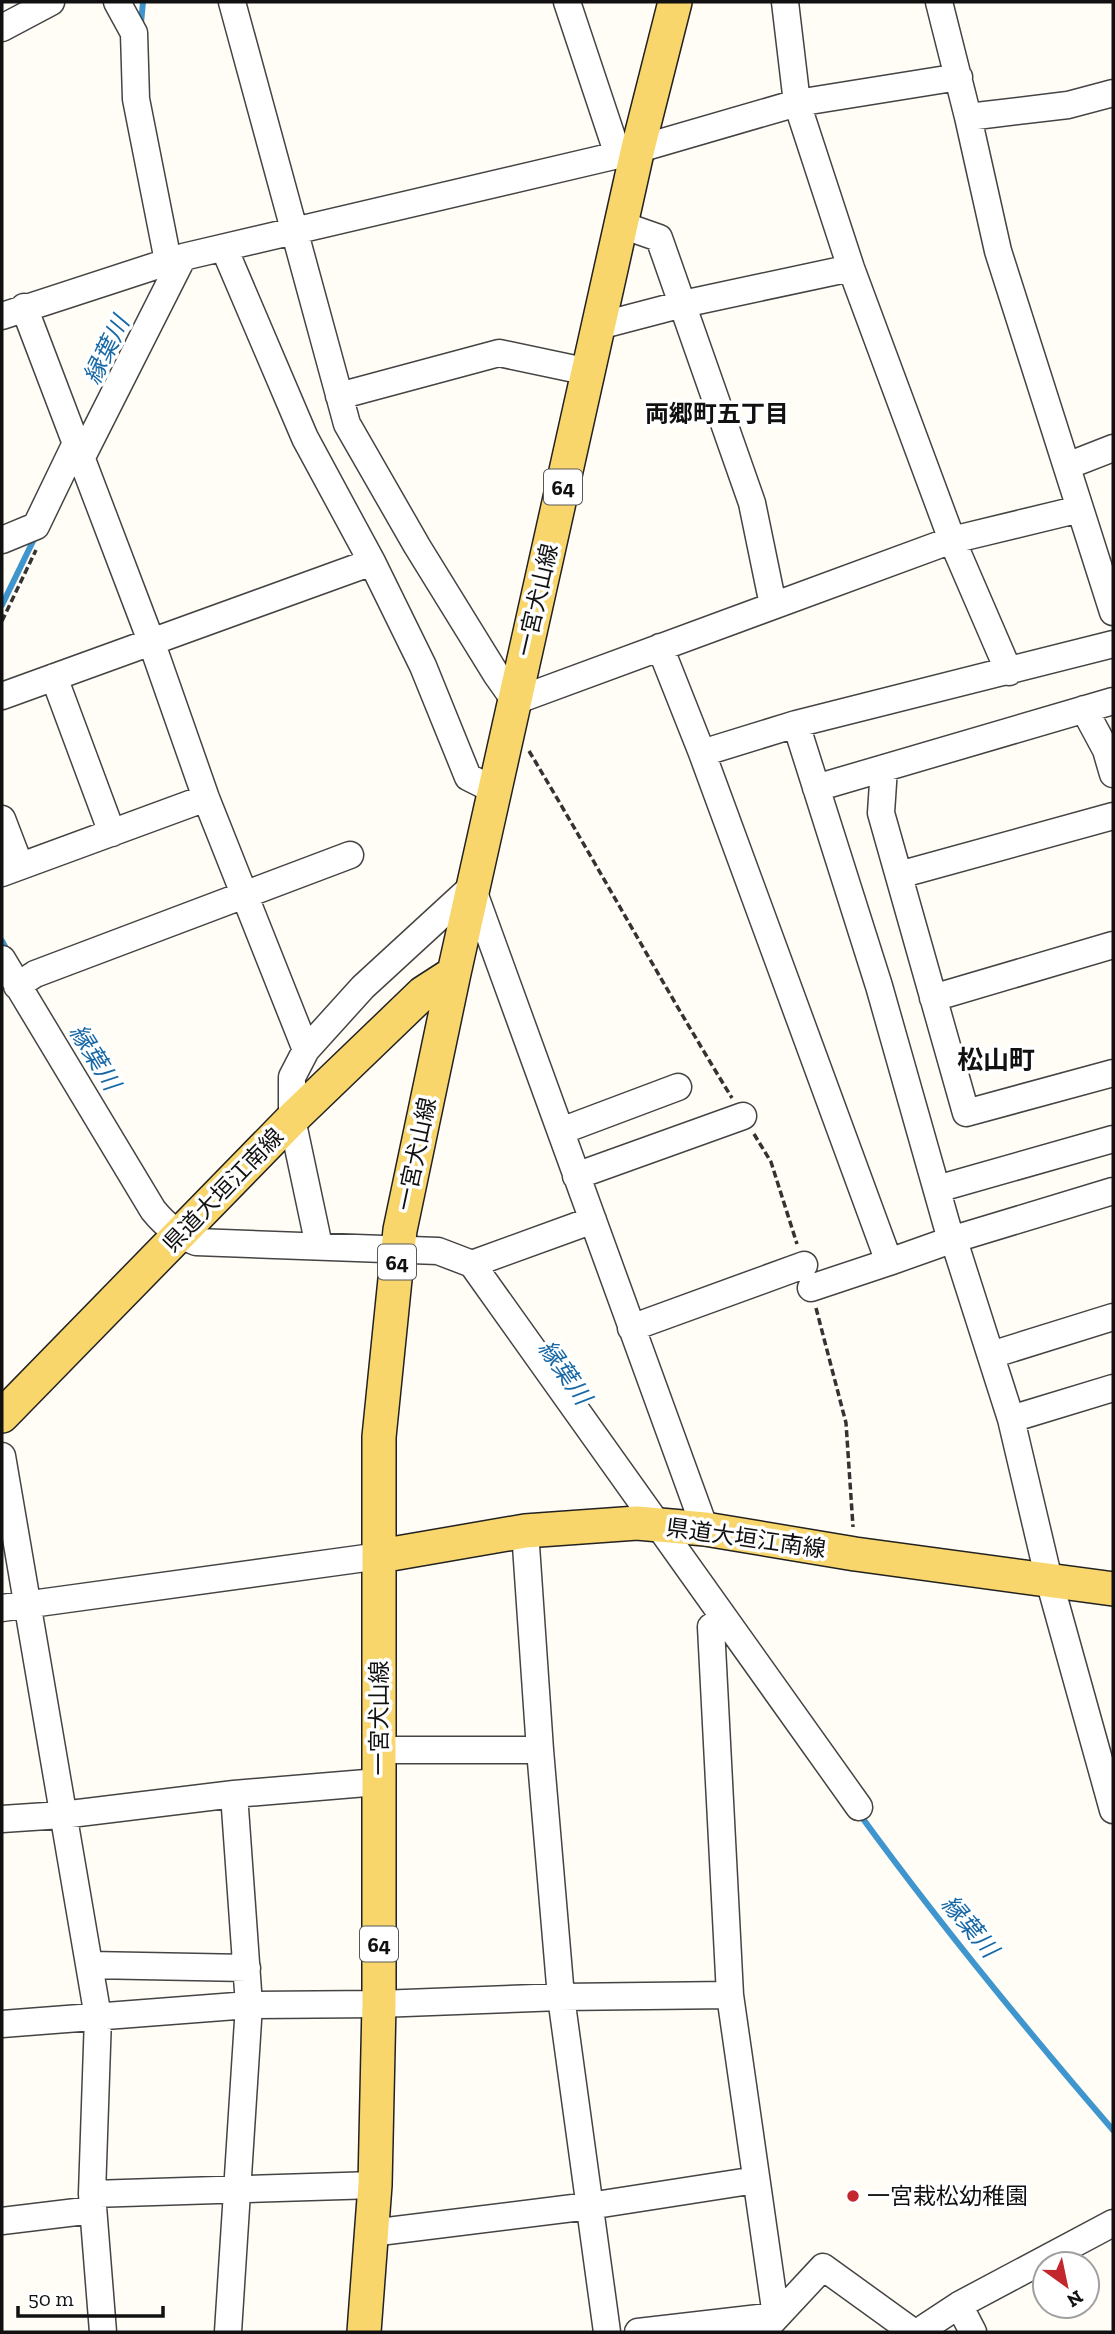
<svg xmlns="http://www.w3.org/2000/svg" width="1115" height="2334" font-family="'Zilla Slab','Noto Sans JP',serif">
	<rect width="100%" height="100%" fill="#fffdf5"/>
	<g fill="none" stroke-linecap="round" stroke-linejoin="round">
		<path stroke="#3f96cf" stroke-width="6" d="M141 23 143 2
			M2 605 36 535
			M2 941 9 954
			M858 1812C938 1922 1024 2027 1113 2130"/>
		<g stroke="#444" stroke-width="29">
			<path id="minor" d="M117 2 134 33 136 99 168 261
				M232 2 347 424 417 546 496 674 515 701 952 540 1080 509
				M567 2 618 155
				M785 2 797 103 851 268 952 540 1009 672
				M939 2 968 117 998 251 1113 612
				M2 28 51 2
				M968 117 1068 105 1113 93
				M622 225 659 238 752 503 773 605
				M224 248 305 438 372 562 423 666 468 777 494 790
				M24 307 151 641 206 798 306 1050
				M2 316 183 257 618 155 797 103 959 77
				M599 326 683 304 851 268
				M339 396 499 353 589 372
				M82 457 183 257
				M1067 466 1113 448
				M2 540 36 526 76 443
				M660 647 702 753 796 724 1113 644
				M54 677 112 833
				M2 696 372 562
				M1084 709 1106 750 1113 774
				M796 724 879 986 951 1240 957 1250 1011 1419 1049 1580 1113 1810
				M702 753 889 1262 951 1240 1113 1191
				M884 768 881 813 966 1113 1113 1073
				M816 788 1113 701
				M2 819 20 866
				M2 873 206 798
				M899 875 1113 816
				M473 890 705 1529
				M2 959 153 1210C166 1226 177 1234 196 1242L438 1251 472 1264 859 1807
				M17 986 35 974 350 855
				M933 998 1113 945
				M561 1131 678 1087
				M576 1176 743 1116
				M937 1189 1113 1139
				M319 1246 292 1119V1077L306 1050 363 987 474 885
				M472 1264 593 1220
				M811 1288 889 1262
				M631 1328 804 1265
				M991 1355 1113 1317
				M1011 1419 1113 1388
				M2 1456 98 2017 92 2194 103 2332
				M525 1531 540 1750 561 1997 607 2332
				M2 1608 380 1556
				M379 1750H540
				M2 1819 62 1815 234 1794 378 1782
				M90 1965 247 1968
				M2 2024 249 2005 379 2004 561 1997 730 1995
				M92 2194 375 2185
				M2 2221 93 2210
				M371 2233 589 2206 756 2180
				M959 2305 973 2332
				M769 2325 823 2267 913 2332
				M228 2332 249 2005 234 1794
				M638 2332 776 2316 730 1995 711 1627 724 1618
				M918 2332 959 2305 1113 2223"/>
		</g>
		<g stroke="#222" stroke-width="36">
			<path id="major" d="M2 1416 292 1119 423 993 454 973
				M380 1556 525 1531 637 1523 705 1529 855 1554 1113 1589
				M364 2332 375 2185 379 2004V1437L400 1230 454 973 638 148 675 2"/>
		</g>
		<path stroke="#333" stroke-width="3.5" stroke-dasharray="7 3.5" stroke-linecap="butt" d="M2 621 36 550
			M529 751C598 866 662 984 732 1098
			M754 1134 771 1162 797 1244
			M816 1308 846 1423 853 1527"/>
		<use href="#minor" stroke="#fff" stroke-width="26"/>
		<use href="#major" stroke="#f9d66b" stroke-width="33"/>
	</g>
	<circle fill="#c4262e" stroke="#fff" stroke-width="2.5" cx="853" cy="2196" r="7"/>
	<g text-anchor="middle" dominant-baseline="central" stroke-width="7" stroke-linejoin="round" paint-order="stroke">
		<g fill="#fff" stroke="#585858" stroke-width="2">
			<rect x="544" y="469.5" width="38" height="35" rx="5"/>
			<rect x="378" y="1244.5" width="38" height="35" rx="5"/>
			<rect x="360" y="1926.5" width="38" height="35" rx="5"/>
		</g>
		<g font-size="21" font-weight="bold" fill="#111">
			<text x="563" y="487">64</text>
			<text x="397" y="1262">64</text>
			<text x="379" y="1944">64</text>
		</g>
		<g font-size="23" fill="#111" stroke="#fff">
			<text transform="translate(537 600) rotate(-77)">一宮犬山線</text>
			<text transform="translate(416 1154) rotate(-78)">一宮犬山線</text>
			<text transform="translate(223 1190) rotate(-46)">県道大垣江南線</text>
			<text transform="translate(746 1538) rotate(8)">県道大垣江南線</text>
			<text transform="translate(379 1718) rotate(-90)">一宮犬山線</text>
		</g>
		<g font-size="23" fill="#111" stroke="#fff" text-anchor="start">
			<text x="867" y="2196">一宮栽松幼稚園</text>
		</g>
		<g font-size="24" font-style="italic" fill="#1768a6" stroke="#fff">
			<text transform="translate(106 350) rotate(-64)">縁葉川</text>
			<text transform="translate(95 1057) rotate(58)">縁葉川</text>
			<text transform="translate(565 1372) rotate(55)">縁葉川</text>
			<text transform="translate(970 1926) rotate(50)">縁葉川</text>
		</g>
		<g font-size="24" font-weight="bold" fill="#111" stroke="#fff">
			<text x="717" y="413">両郷町五丁目</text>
		</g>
		<g font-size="26" font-weight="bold" fill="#111" stroke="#fff">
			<text x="996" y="1060">松山町</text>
		</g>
	</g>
	<rect width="1115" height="2334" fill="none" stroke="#111111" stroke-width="7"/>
	<g transform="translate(1066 2285) rotate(147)"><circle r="33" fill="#ffffff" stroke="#a0a0a0" stroke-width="2"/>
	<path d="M0-5L12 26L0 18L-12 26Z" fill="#c4262e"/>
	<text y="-10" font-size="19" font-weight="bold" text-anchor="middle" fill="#111111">N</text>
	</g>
	<path d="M18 2306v10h145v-10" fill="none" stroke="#111111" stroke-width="3.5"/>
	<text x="28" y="2306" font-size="21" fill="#111111" stroke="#ffffff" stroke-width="5" paint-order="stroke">50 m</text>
</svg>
